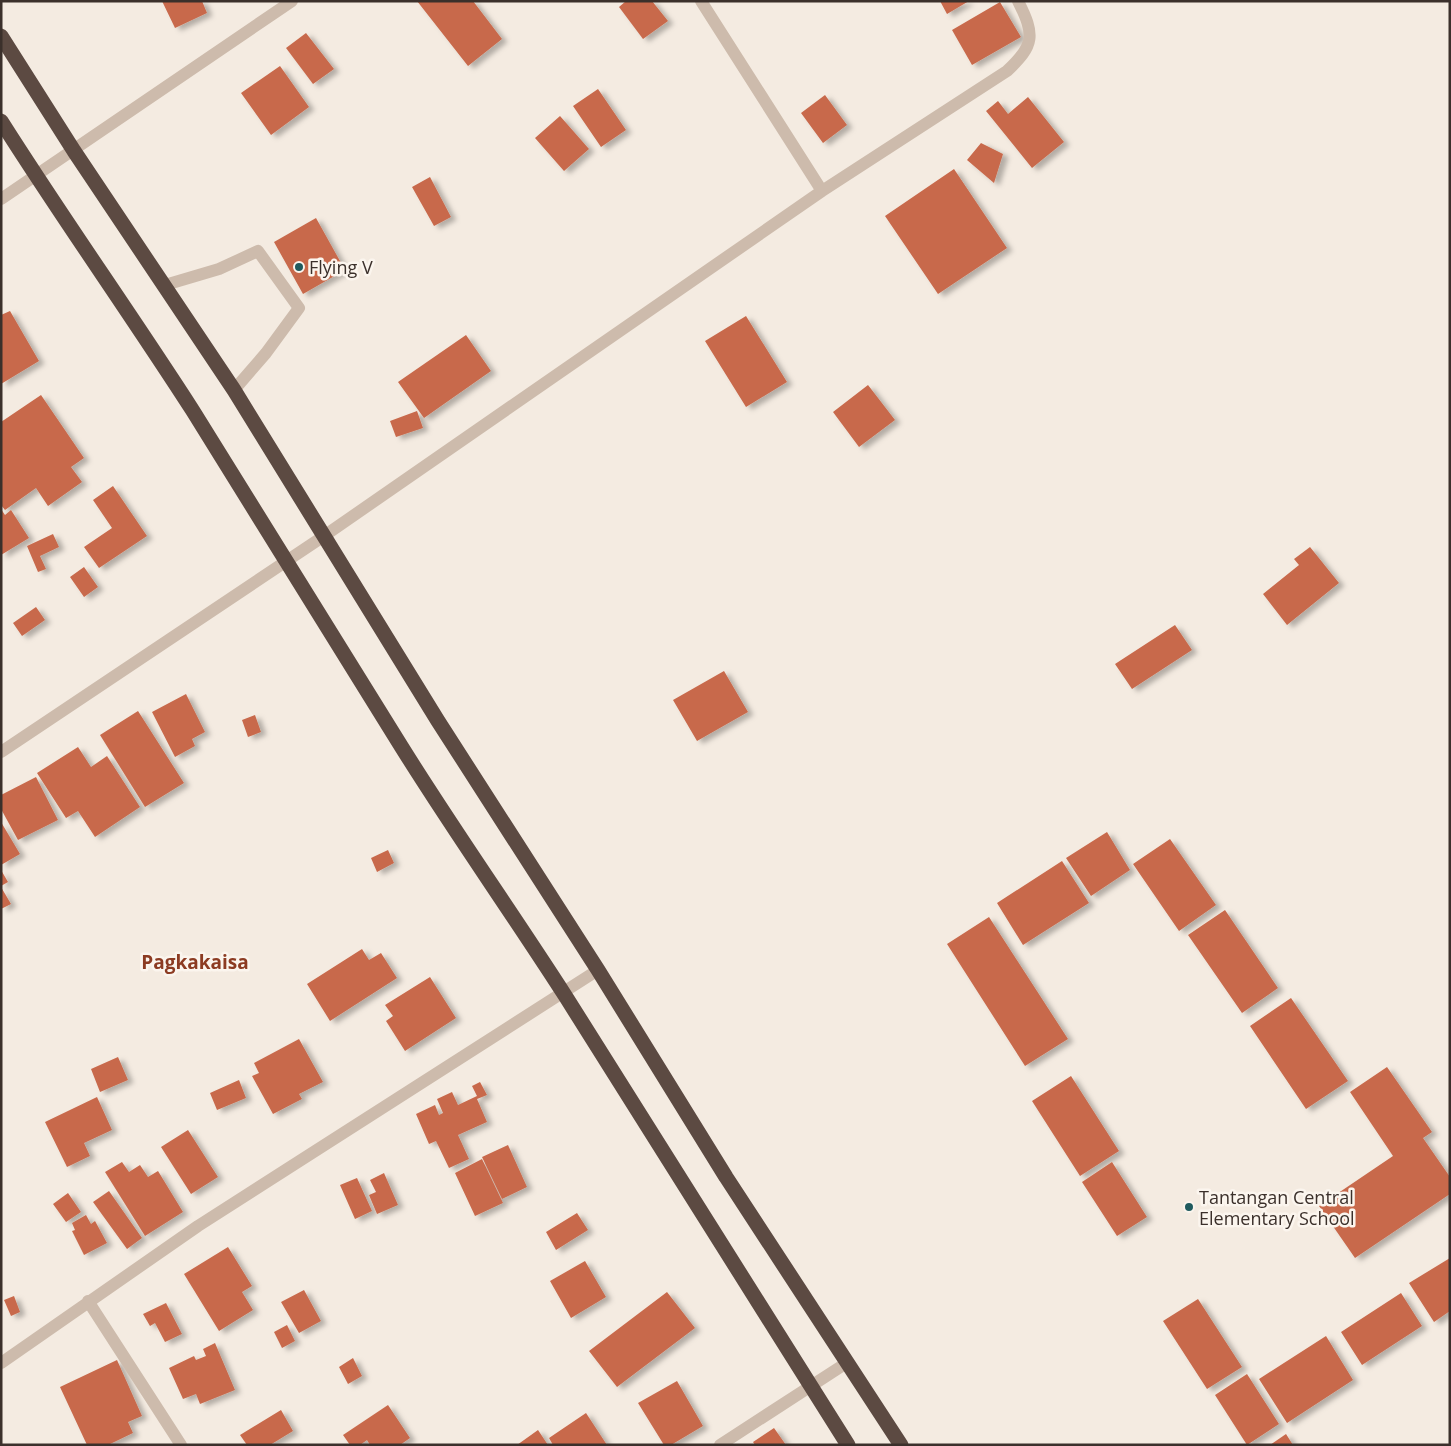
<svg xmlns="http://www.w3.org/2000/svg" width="1451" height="1446" font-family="'Open Sans',sans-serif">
	<defs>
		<filter id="shadow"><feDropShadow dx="5.5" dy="3" stdDeviation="2.5" flood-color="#0004"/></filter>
	</defs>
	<rect width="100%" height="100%" fill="#f4ebe1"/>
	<path fill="#c8694b" filter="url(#shadow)" d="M162 1H202L207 13 175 28Z
		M417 1H473L502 39 468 66Z
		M626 1H652L668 21 643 39 619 7Z
		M940 1H969L947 14Z
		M1000 2 1021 37 972 65 952 30Z
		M306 33 334 69 313 84 286 48Z
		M280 66 309 107 271 135 241 93Z
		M598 89 626 130 601 147 573 106Z
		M825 95 847 125 823 143 801 113Z
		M1028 97 1064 142 1032 168 986 111 998 101 1008 114Z
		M560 116 589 149 564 171 535 138Z
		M981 143 1003 154 994 183 967 160Z
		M954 169 1007 248 938 294 885 216Z
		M430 177 451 217 434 226 412 187Z
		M316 218 345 270 303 294 274 242Z
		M10 311 39 361 1 384V315Z
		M746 316 787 382 746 407 705 341Z
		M466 335 491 371 424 418 398 382Z
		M868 385 895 420 859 447 833 412Z
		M41 395 84 458 71 467 82 482 48 506 36 488 5 510 1 505V422Z
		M417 411 423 428 396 437 390 421Z
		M113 486 147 536 99 568 84 547 112 528 93 500Z
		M1 509 5 515 11 510 29 538 1 555Z
		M53 534 59 547 40 556 46 569 38 572 27 546Z
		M1310 547 1339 583 1287 625 1263 594 1299 565 1294 559Z
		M84 567 98 587 84 597 70 577Z
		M36 607 45 620 22 636 13 623Z
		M1175 625 1192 650 1132 689 1115 664Z
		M724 671 748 712 697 741 673 700Z
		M186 694 205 732 192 739 195 746 175 757 152 712Z
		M138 711 184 783 145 807 100 735Z
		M255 715 261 732 248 737 242 720Z
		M78 747 91 767 107 756 140 807 95 837 78 811 66 818 37 773Z
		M36 777 58 820 18 840 1 809V795Z
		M1 822 20 854 1 865Z
		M1107 832 1130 870 1091 896 1066 858Z
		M1170 839 1216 905 1179 931 1133 864Z
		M388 850 394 863 377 872 371 858Z
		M1062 861 1089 903 1023 945 997 903Z
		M1 870 8 882 1 886Z
		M1 887 11 904 1 909Z
		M1225 910 1278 988 1242 1013 1188 935Z
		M989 917 1068 1039 1025 1066 947 944Z
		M362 949 369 960 381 953 397 978 330 1021 307 984Z
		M430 977 456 1018 405 1051 386 1021 393 1016 385 1005Z
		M1291 998 1348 1081 1306 1109 1250 1026Z
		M299 1039 323 1082 299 1094 302 1099 273 1114 252 1076 259 1073 254 1063Z
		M118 1057 128 1080 100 1092 91 1069Z
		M1387 1067 1432 1132 1423 1138 1450 1177V1194L1355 1258 1319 1206 1393 1156 1350 1092Z
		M1071 1076 1119 1151 1080 1176 1032 1101Z
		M239 1080 246 1098 217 1110 210 1093Z
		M480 1082 487 1095 477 1099 487 1122 458 1135 469 1159 449 1168 436 1141 429 1144 416 1114 435 1105 439 1115 443 1113 437 1099 452 1092 458 1105 477 1096 472 1086Z
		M97 1097 112 1130 84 1143 90 1156 67 1167 45 1122Z
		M188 1130 218 1177 191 1194 161 1147Z
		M508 1145 527 1187 502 1199 482 1157Z
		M482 1159 503 1203 475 1216 455 1173Z
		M122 1162 129 1172 140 1165 148 1177 158 1171 183 1212 145 1236 105 1172Z
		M1112 1162 1147 1217 1117 1236 1082 1182Z
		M384 1173 398 1205 377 1214 369 1195 376 1192 370 1180Z
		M357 1178 372 1211 355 1219 340 1185Z
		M109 1191 142 1238 127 1249 93 1202Z
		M68 1193 81 1212 66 1222 53 1204Z
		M577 1213 588 1230 556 1250 546 1232Z
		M86 1215 91 1224 95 1221 107 1243 84 1255 72 1231 75 1230 72 1223Z
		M228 1247 252 1286 242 1292 253 1310 219 1331 184 1274Z
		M1450 1258V1311L1434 1322 1409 1283Z
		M585 1261 606 1297 571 1318 550 1281Z
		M304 1290 321 1321 299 1333 281 1302Z
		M667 1292 695 1328 617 1387 589 1351Z
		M1401 1293 1422 1326 1362 1365 1341 1332Z
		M14 1296 20 1312 11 1316 4 1300Z
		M1198 1299 1242 1367 1207 1389 1163 1321Z
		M166 1303 182 1334 165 1342 155 1323 150 1326 143 1314Z
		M287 1325 295 1341 282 1348 274 1332Z
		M1326 1336 1353 1380 1287 1423 1259 1379Z
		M215 1343 235 1390 200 1404 196 1394 183 1399 169 1368 194 1356 196 1360 206 1356 203 1349Z
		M353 1358 362 1376 348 1384 339 1367Z
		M117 1360 142 1416 128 1422 133 1433 108 1445H87L60 1387Z
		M1247 1374 1279 1424 1247 1445 1215 1395Z
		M677 1381 703 1426 671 1445H664L638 1403Z
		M388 1405 410 1438 400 1445H370L367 1440 360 1445H350L343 1435Z
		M281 1410 293 1431 270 1445H247L240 1435Z
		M586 1413 607 1445H553L549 1438Z
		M774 1428 786 1445H755L753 1442Z
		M538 1430 548 1445H517Z
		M1286 1434 1293 1445H1270Z"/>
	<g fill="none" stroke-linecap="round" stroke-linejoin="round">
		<path stroke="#cdbbac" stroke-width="12" d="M165 285 219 269 258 251 299 308 266 353 234 390"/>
		<path stroke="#cdbbac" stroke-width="12" d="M701 1 822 191
			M1 199 292 1
			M1 752 324 536 822 191 1007 71C1035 45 1035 35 1018 1
			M88 1301 181 1445
			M1 1363 198 1226 598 970
			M720 1445 848 1362"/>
		<path stroke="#5c4a42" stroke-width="15" d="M1 36 74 151 234 390 438 721 598 970 726 1177 901 1445
			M1 121C63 219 130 313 193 411 263 522 331 635 401 746 454 831 512 913 566 997 661 1146 753 1296 848 1445"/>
	</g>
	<g fill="#1f5a5e" stroke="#fbf5ee" stroke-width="2">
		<circle cx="299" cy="267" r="5"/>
		<circle cx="1189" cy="1207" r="5"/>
	</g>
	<g text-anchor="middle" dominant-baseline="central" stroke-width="5" stroke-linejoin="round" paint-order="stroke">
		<g font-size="18" fill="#3b302b" stroke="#fbf5ee" text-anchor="start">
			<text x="309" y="267">Flying V</text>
			<text x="1199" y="1197">Tantangan Central<tspan x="1199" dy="21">Elementary School</tspan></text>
		</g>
		<g font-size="19" font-weight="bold" fill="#8c3b22" stroke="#fbf5ee">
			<text x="195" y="962">Pagkakaisa</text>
		</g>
	</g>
	<rect width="1451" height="1446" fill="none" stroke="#3b302b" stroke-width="5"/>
</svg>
